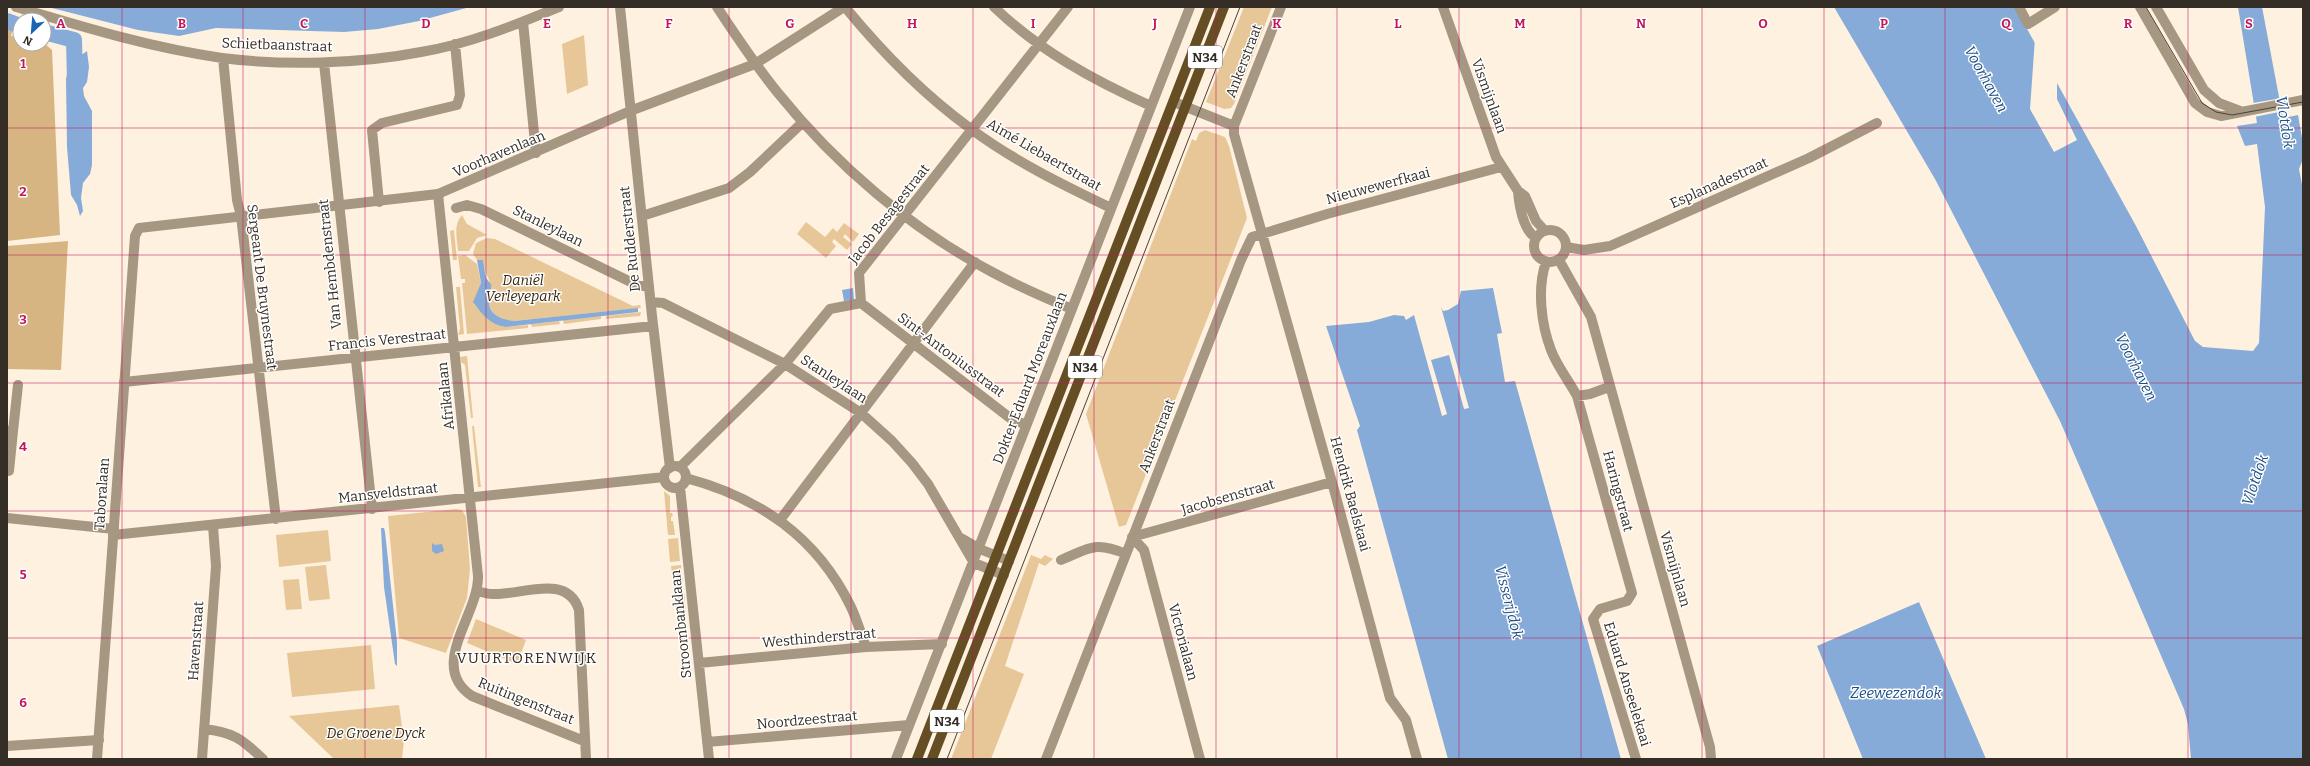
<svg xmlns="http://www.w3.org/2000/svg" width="2310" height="766" font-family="Bitter,serif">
	<rect width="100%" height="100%" fill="#fef1df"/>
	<path fill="#e7c797" d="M1244 7H1272L1234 104 1231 108 1224 109 1206 102Z
		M584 35 588 85 567 94 562 44Z
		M1205 130 1225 137 1229 146 1247 218 1126 525 1119 527 1086 414 1192 139 1196 141 1199 133Z
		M462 215 467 224 487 235 477 238 469 251H458C457 238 453 225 462 215Z
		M806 222 825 237 833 228 837 232 844 223 859 234 853 242 845 234 843 237 852 244 847 250 834 239 832 242 836 246 826 258 797 234Z
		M454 230 457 260H453L450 231Z
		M487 238 495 239 633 306 640 305 641 308 514 321C502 320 487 314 489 299 490 295 492 291 491 287 489 277 484 271 483 260H477L473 254 476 243Z
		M465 255 477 264 481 283 474 304 482 312 506 327 528 325V328L467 334 462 283H465V279H461L458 256Z
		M456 287H460L464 334 458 335 460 329Z
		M641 312 640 316 606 319V316Z
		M601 316V319L564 324 563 320Z
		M559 321 560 324 532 327 531 324Z
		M467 356 473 418H471L465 365 461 362 460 357Z
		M472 426H474L481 487H478Z
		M664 491 670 496V513H672L673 516 671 517V521H673L675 535H668Z
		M456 509 462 510 466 517 470 569 467 598 446 653 399 638 388 516Z
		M328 530 331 561 279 567 276 535Z
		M678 538 680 561 670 562 668 539Z
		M1031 555 1041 559 1045 555 1053 559 1045 566 1039 563 1005 666 1024 674 991 759H951Z
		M326 565 330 599 309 601 305 567Z
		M681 565 683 588 674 589 671 566Z
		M299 579 302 609 286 610 283 580Z
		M684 592 686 613 676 614 675 593Z
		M476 619 526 640 517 664 467 643Z
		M371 645 375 689 292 697 287 653Z
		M399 705 404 740 402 759H334L289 716Z"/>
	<path fill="#d6b582" d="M7 27 13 28 11 36 20 37V44L44 43 52 50 60 235 7 241Z
		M68 241 61 370 7 369V246Z"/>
	<path fill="#86abd8" d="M48 7H470L419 21 378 29 344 32 216 28 179 36 138 30Z
		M1834 7H2015L2136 226 2195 341 2203 347 2253 351 2259 343 2265 207 2257 144 2245 146 2237 126 2257 123 2238 7H2262L2283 118 2298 115 2303 144V159L2299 169 2303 190V759H2191L2188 724 2184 709 2060 421 1935 179Z
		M87 51 89 67 87 82 83 88 84 96 92 111V165L90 174 83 183 81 198 83 211 80 216 77 205 71 195 67 147 66 79C69 64 75 59 87 51Z
		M477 260H483L486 278 491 284C492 291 489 295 489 301 488 315 503 320 514 321L638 308V312L506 327C490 325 482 314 473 302L481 283Z
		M853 288 854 300 844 301 842 290Z
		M1493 288 1502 333 1497 334 1505 382 1515 381 1621 759H1448L1357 430 1360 426 1326 326 1369 322 1394 315 1404 316 1406 320 1414 315 1442 416 1447 414 1431 360 1449 355 1464 409 1469 408 1441 307 1443 311 1448 310 1458 304 1461 291Z
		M381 528H384L385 532 397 642V666L395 664 384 587Z
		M432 543 435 545 442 544 444 551 436 554 432 551Z
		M1919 602 1986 759H1863L1817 646Z"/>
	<path fill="#fef1df" d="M2035 38 2057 77V99L2077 140 2054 152 2030 109Z
		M2282 98 2284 111 2254 117 2253 103Z"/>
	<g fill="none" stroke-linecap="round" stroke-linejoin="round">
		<path stroke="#86abd8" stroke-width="16" d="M7 21 20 26
			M44 32 74 40 75 81"/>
		<path stroke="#a69782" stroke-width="10" d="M16 7C83 27 152 48 222 58 284 66 359 64 421 52 469 44 515 25 559 7
			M620 7 652 316 670 468
			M717 7C736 36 756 66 778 93 836 165 911 229 992 272 1018 286 1045 298 1072 309
			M845 7C882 52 924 95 971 129 1014 161 1063 185 1111 208
			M994 7C1040 51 1093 80 1151 106
			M1281 7 1234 126V134L1332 482 1390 698 1406 720 1417 759
			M1443 7 1496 157 1518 191 1525 196 1536 221 1545 231
			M2019 7 2028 24 2055 7
			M2140 7 2195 103 2207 112 2221 116 2303 100
			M2156 7 2204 90 2219 103 2240 111
			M523 22 536 153
			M223 58 237 200 241 216 276 519
			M324 63 372 509
			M1174 102 1234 126
			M1518 191C1519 205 1523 230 1536 238
			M438 194 478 576C479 615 427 666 472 696L584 741
			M379 202 372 130 382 123 457 105 460 95 455 44
			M456 208 467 205 481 209 639 286 649 285
			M642 216 729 188 750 172 803 122
			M1534 246a16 16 0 1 1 32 0a16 16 0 1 1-32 0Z
			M1566 247 1584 250 1610 246 1809 158 1877 123
			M1559 260 1591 317 1710 747 1711 759
			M1546 262C1537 288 1541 324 1551 350 1557 366 1569 381 1577 396L1590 394 1609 387
			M651 302 663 303 785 364 861 413 892 441 912 463 928 484 974 563 1004 575
			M861 303 1010 418 1026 425
			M124 382 653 326
			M1577 396 1632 593 1627 601 1600 609 1593 619 1636 759
			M7 431H13L18 385
			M664 477a11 11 0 1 1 22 0a11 11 0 1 1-22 0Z
			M680 467 785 364 830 309 861 303 859 273 1068 7
			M9 471 13 431
			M686 478C760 498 817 537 851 607 857 620 861 634 866 647
			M680 487 709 759
			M7 518 114 529
			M780 520 975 262
			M113 535 664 477
			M1132 537 1144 550 1200 759
			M1132 537 1332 482
			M961 538 980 549 1009 561
			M1061 560C1090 548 1095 541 1126 554
			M477 591C482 592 487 594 492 594 520 596 567 572 579 610L586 759
			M699 663 866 647 942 644
			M204 729C233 732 242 739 263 759
			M707 742 909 725
			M7 746 99 740
			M202 759 216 566 213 526
			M896 759 1190 7
			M1046 759 1241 260 1252 237 1327 214 1501 167"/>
		<path stroke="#a69782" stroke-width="10" d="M97 759 135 236 139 228 438 194 630 111 755 64 844 7"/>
		<path stroke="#654d24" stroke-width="10" d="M917 759 1210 7
			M932 759 1224 7"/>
		<path stroke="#494239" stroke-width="1" d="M2146 7 2202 103 2216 112 2232 115 2303 102
			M947 759 1240 7"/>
	</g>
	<path fill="none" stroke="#c2185b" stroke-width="1" stroke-opacity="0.55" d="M122 7V759M243 7V759M365 7V759M486 7V759M608 7V759M729 7V759M851 7V759M973 7V759M1094 7V759M1216 7V759M1337 7V759M1459 7V759M1581 7V759M1702 7V759M1824 7V759M1945 7V759M2067 7V759M2188 7V759M7 128H2303M7 255H2303M7 383H2303M7 511H2303M7 638H2303"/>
	<g text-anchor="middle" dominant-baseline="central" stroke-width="3" stroke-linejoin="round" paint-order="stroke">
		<g fill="#fff" stroke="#716d67" stroke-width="1">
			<rect x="1188" y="46" width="34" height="22" rx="3"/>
			<rect x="1068" y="356" width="34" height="22" rx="3"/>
			<rect x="930" y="710" width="34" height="22" rx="3"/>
		</g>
		<g font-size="13" font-weight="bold" fill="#342e26">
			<text x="1205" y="57">N34</text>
			<text x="1085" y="367">N34</text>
			<text x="947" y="721">N34</text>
		</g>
		<g font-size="14" fill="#342e26" stroke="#fff">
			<text transform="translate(277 45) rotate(2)">Schietbaanstraat</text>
			<text transform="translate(1244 61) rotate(-69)">Ankerstraat</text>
			<text transform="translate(1489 96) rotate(70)">Vismijnlaan</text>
			<text transform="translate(499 154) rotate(-23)">Voorhavenlaan</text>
			<text transform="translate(1044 155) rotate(30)">Aimé Liebaertstraat</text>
			<text transform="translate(1719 183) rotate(-24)">Esplanadestraat</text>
			<text transform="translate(1378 186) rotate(-15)">Nieuwewerfkaai</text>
			<text transform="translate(889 214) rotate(-52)">Jacob Besagestraat</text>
			<text transform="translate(548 226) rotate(26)">Stanleylaan</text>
			<text transform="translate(630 239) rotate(-96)">De Rudderstraat</text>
			<text transform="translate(330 264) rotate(-96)">Van Hembdenstraat</text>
			<text transform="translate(262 287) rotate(83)">Sergeant De Bruynestraat</text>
			<text transform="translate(387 340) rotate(-6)">Francis Verestraat</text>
			<text transform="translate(951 355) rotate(37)">Sint-Antoniusstraat</text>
			<text transform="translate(1030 378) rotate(-69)">Dokter Eduard Moreauxlaan</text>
			<text transform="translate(834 379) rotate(33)">Stanleylaan</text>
			<text transform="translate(446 396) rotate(-96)">Afrikalaan</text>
			<text transform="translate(1157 436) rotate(-69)">Ankerstraat</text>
			<text transform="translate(1618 491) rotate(75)">Haringstraat</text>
			<text transform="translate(388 493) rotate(-6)">Mansveldstraat</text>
			<text transform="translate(102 494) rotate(-86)">Taboralaan</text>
			<text transform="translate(1350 494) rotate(75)">Hendrik Baelskaai</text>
			<text transform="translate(1228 497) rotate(-16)">Jacobsenstraat</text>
			<text transform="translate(1675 569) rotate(74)">Vismijnlaan</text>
			<text transform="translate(681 624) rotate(-96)">Stroombanklaan</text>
			<text transform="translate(819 638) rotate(-5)">Westhinderstraat</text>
			<text transform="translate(196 641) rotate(-86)">Havenstraat</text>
			<text transform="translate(1183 642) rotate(75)">Victorialaan</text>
			<text transform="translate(1627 684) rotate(73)">Eduard Anseelekaai</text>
			<text transform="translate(526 701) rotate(22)">Ruitingenstraat</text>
			<text transform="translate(807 720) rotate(-5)">Noordzeestraat</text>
		</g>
		<g font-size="14" font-style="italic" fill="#35270f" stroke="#fff">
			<text x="523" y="280">Daniël<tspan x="523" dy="16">Verleyepark</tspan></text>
			<text x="376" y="733">De Groene Dyck</text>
		</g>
		<g font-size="15" font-style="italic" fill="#1d4e86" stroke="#fff">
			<text transform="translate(1986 79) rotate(61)">Voorhaven</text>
			<text transform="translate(2285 122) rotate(81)">Vlotdok</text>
			<text transform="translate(2136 367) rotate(63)">Voorhaven</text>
			<text transform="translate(2255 480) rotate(-71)">Vlotdok</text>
			<text transform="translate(1509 602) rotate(76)">Visserijdok</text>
			<text x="1896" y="693">Zeewezendok</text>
		</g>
		<g font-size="15" letter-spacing="1" fill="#342e26" stroke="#fff">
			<text x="527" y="658">VUURTORENWIJK</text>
		</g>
	</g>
	<g font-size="13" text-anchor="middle" font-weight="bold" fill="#c2185b" stroke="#fff" stroke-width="3" stroke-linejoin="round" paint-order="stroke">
		<text x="61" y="28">A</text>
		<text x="182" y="28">B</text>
		<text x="304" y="28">C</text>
		<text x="426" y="28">D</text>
		<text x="547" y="28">E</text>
		<text x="669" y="28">F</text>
		<text x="790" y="28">G</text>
		<text x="912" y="28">H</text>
		<text x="1033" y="28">I</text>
		<text x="1155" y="28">J</text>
		<text x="1277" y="28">K</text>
		<text x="1398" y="28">L</text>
		<text x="1520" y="28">M</text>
		<text x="1641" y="28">N</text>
		<text x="1763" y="28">O</text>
		<text x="1884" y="28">P</text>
		<text x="2006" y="28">Q</text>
		<text x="2128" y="28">R</text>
		<text x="2249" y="28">S</text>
		<text x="23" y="68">1</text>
		<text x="23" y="196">2</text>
		<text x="23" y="324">3</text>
		<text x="23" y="451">4</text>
		<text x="23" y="579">5</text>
		<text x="23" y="707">6</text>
	</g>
	<rect width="2310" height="766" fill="none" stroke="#342e26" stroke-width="16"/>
	<g transform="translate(32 32) rotate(206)"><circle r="19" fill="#ffffff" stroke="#aeaba8"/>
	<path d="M0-3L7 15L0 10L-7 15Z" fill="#1a64b3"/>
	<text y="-6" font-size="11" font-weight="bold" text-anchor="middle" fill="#342e26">N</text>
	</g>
</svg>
